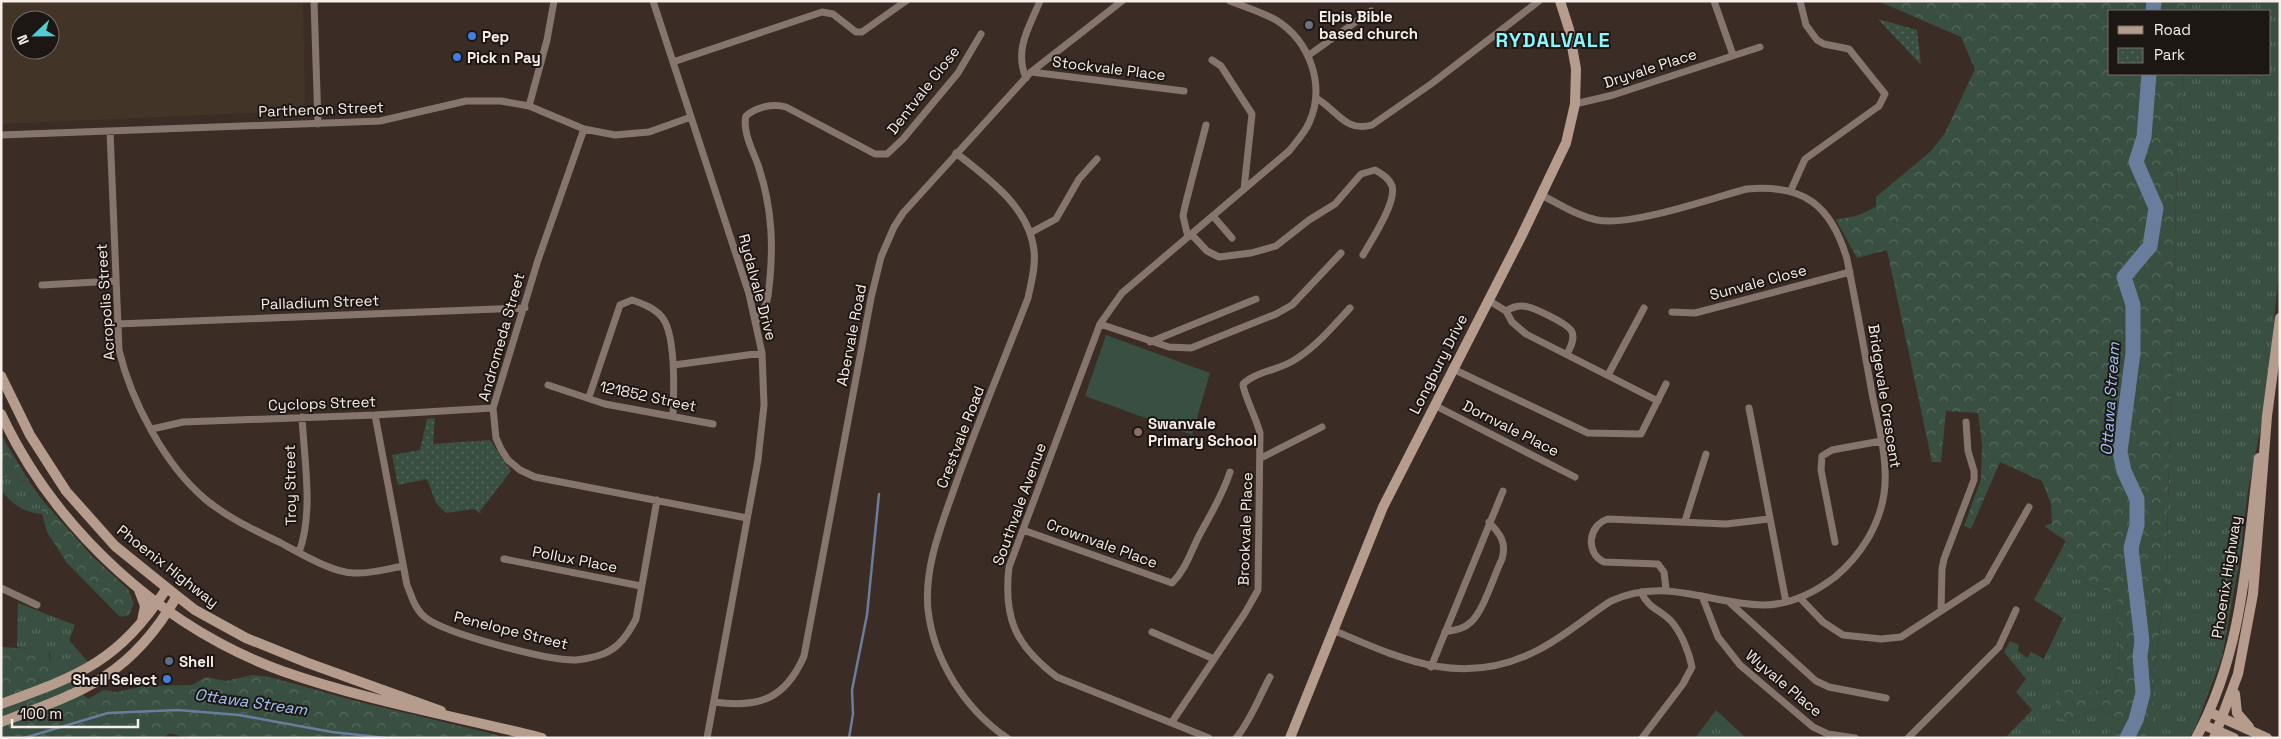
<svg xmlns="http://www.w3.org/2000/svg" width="2281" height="739" font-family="'Space Grotesk',sans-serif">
	<defs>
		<pattern id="grass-tufts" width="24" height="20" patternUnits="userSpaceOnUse" patternTransform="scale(1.25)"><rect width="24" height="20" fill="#384f42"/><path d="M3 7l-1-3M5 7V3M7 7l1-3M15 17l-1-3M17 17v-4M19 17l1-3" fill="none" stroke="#56695d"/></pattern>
		<pattern id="forest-crowns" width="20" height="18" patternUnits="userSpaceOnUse" patternTransform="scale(1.25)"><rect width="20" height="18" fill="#384f42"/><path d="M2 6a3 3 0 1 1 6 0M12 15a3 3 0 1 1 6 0" fill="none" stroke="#56695d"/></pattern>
		<pattern id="park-dots" width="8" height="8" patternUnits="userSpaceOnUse" patternTransform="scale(1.25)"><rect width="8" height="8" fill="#384f42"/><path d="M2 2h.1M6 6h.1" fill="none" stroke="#56695d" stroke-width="1.8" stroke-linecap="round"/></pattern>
	</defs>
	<rect width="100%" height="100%" fill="#3b2d26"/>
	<path fill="#423527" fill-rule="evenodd" d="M1 1H303L305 105 301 110 296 111 1 124ZM20 20H50V50H20Z"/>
	<path fill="url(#grass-tufts)" d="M2192 1H2280V261L2266 400 2248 491 2239 564 2222 657 2197 724 2189 738H2146L2152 724 2154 672 2166 579 2178 125 2184 74H2270V11H2191Z
		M15 470 19 480 29 481 43 501 40 506 42 514C23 512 13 505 1 490V478Z
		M2066 541 2084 582 2117 596 2120 656 2116 680 2093 692 2066 720 2101 708 2119 721V733L2113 728 2104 738H2005L2032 710 2016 692 2026 679 2004 652 2010 641 2019 645 2018 651 2027 658 2031 652 2044 659 2063 618 2034 600Z
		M18 603 75 625 69 640 88 662 67 675 51 664 50 653 17 647Z
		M1716 710 1746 738H1695Z"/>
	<path fill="url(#forest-crowns)" d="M1878 1H2192L2191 11H2110V74H2184L2178 125 2166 579 2154 672 2153 722 2146 738H2104L2113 728 2119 733V721L2101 708 2066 720 2050 717 2060 689 2093 692 2116 680 2120 656 2117 596 2084 582 2069 569 2066 541 2044 526 2052 523 2051 504 2042 481 2000 462 1971 529 1964 526 1981 479 1982 445 1978 413 1946 411 1941 462H1932L1887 250 1857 258 1836 220 1859 215 1876 207V197L1931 151 1945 133 1975 69 1961 37Z
		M1 435 29 481 19 480 15 470 9 476 1 478Z
		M43 501 92 556 128 589 134 603 129 615 122 617 118 615 67 563 47 532 40 506Z
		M1 647 48 650 51 664C68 669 75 688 88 699L104 690 116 692 144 686 192 685 206 677 226 681 252 675 270 677 356 701 510 738H187L170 733 162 738H1Z"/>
	<path fill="url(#park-dots)" d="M1878 19 1917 30 1921 65Z
		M435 418 433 444 490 440 511 471 480 511 481 514 474 509 446 513 436 503 427 479 398 485 392 455 420 450 427 419Z"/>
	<path fill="#384f42" d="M1106 335 1210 373 1192 435 1085 396Z"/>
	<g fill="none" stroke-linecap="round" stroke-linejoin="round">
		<path stroke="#697d9d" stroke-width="2.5" d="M24 738 108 713 178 710 239 715 332 732 386 738
			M849 738 853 714 852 690 867 615 879 494"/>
		<path stroke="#697d9d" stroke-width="15" d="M2153 11 2154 1
			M2127 738 2136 720 2143 693 2140 656 2142 641 2131 548 2137 525V499L2124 471 2120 452 2133 353V305L2124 277 2150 246 2156 208 2136 162 2144 137 2149 74"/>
		<path stroke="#85756c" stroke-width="7" d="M314 1 318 124
			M653 1 749 294 762 353 764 405 758 460 707 738
			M1714 1 1733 55
			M1309 55 1371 11
			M1212 60 1221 66 1252 114 1244 189
			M673 62 822 12 833 14 856 32H862L906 1
			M1031 72 1184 91
			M1026 78C1014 49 1029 28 1040 1
			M1316 98C1337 110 1346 133 1372 125L1431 84 1539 1
			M1575 104 1613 95 1760 47
			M529 106 547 40 554 1
			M584 129 538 260 493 408 496 438 501 449 508 460 520 470 535 477 747 518
			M110 131 119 350C131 401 165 465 205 499 228 518 254 530 281 543 300 553 333 573 354 573 370 574 387 569 403 566
			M1 135 380 121 466 101H501L529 106 584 129 615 135 649 132 691 117
			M956 153C988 178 1030 208 1034 251 1036 267 1031 283 1028 298 1003 363 976 426 953 492 940 529 924 569 928 610 934 661 965 709 1007 738
			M1791 190 1805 159 1879 106 1885 94 1849 49 1824 44 1817 40 1806 25 1800 1
			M1213 216 1232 238
			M1030 233 1056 219 1079 179 1097 159
			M1191 234 1207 251 1219 257 1251 253 1276 246 1309 220 1335 204 1361 174 1375 170C1382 174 1389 178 1392 186 1397 202 1371 241 1363 255
			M1188 237 1183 216 1185 206 1206 125
			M42 285 115 281
			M1488 300 1506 311 1512 322 1526 334 1658 401
			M1506 311C1511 308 1515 306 1521 306 1530 305 1569 324 1572 332 1575 340 1570 348 1567 354
			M1672 312 1695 313 1850 272
			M757 320 766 304 768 296C774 250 773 209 758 165 753 151 742 131 746 116 756 107 773 103 786 107L875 154H887L903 139 958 73 981 34
			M117 324 525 308
			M1100 324 1169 347 1191 348 1276 314 1292 305 1341 253
			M1150 342 1256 299
			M674 365 762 353
			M1453 369 1588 433 1641 434 1666 384
			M1608 375 1644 308
			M548 385 605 404 713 424
			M589 397 620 305 632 300C644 304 657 309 664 320 676 340 674 392 673 415
			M1434 405 1575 477
			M1749 408 1786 602
			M375 415 407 585C412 597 415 610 426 618 447 634 549 661 576 660 585 659 595 657 603 654 619 648 628 634 636 619L657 500
			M152 429 183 422 375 415 493 408
			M1261 458 1322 427
			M1685 521 1706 454
			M1023 530 1172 583C1187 568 1191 550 1201 532 1212 512 1223 494 1230 472
			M1835 542 1821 470 1822 456 1832 450 1881 441
			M299 552C314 513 304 459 302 417
			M504 559 641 586
			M1 588 37 605
			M1666 589 1664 572 1658 564 1604 562C1585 553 1588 525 1608 519L1726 524 1769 519
			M1641 592C1649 609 1659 609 1671 621 1681 632 1689 652 1692 667L1683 684 1642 738
			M1702 596 1718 637 1740 665 1813 727 1828 734 1855 738
			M1800 598 1823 622 1843 635 1881 639 1901 637 1987 581 2029 507
			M1729 602 1816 681 1829 687 1886 698
			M1941 611 1942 569 1944 559 1974 480V471L1968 451 1966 422
			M1333 630C1403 660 1464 689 1538 650 1564 637 1586 617 1611 601 1665 576 1708 604 1763 605 1790 605 1814 593 1835 577 1860 556 1879 527 1884 494 1889 461 1878 425 1872 393 1864 348 1856 304 1847 259 1831 205 1804 184 1747 189 1711 198 1631 227 1597 220 1577 216 1560 204 1541 195
			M1152 632 1214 659
			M1445 632C1454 630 1464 629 1471 622 1484 610 1494 575 1502 559 1507 542 1500 534 1489 522
			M1431 667 1503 491
			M714 702C758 708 785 700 804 656L871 298 881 257 894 227 903 213 1031 72 1122 1
			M1172 722 1245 613 1258 590 1260 433C1257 420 1243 393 1243 384 1256 371 1281 370 1296 359 1317 346 1333 326 1350 308
			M1209 738 1057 677C1016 646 1003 619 1009 567L1100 324 1122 293 1289 151C1296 142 1304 134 1309 123 1326 86 1310 41 1276 20 1262 12 1245 7 1230 1
			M1236 738C1251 720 1259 697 1270 677
			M1908 738 1999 647 2016 610"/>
		<path stroke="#b59c8d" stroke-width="10" d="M1 376 30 435 66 491 115 546 177 596 195 610 246 638 308 663 441 711
			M1 414C56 531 162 627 282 671 367 701 455 716 542 738
			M139 590 145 606 142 621
			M2235 694 2237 713 2249 727
			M1 704C81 675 118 662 167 588
			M2209 712 2267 738
			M1 722C83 692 131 676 177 596
			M2204 725 2234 738
			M1290 738 1383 507 1521 237 1566 143 1575 104 1576 69 1569 29 1560 1
			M2196 738C2243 653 2247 552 2259 458
			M2214 738 2238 674 2253 594 2267 416 2280 318"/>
	</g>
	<circle fill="#6b7280" stroke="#1d1714" stroke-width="2" cx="1309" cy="25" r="5"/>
	<g fill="#3f7fe0" stroke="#1d1714" stroke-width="2">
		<circle cx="472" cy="36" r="5"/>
		<circle cx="457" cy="57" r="5"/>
		<circle cx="167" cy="679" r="5"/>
	</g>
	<circle fill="#8d6e63" stroke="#1d1714" stroke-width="2" cx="1138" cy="432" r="5"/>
	<circle fill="#5c6f8a" stroke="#1d1714" stroke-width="2" cx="169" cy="661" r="5"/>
	<g text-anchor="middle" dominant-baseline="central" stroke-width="4" stroke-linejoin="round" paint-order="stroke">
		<g font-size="15" font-weight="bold" fill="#f7ede9" stroke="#1d1714" text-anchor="start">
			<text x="1319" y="16">Elpis Bible<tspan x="1319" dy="17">based church</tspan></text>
			<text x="482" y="36">Pep</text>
			<text x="467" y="57">Pick n Pay</text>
			<text x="1148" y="423">Swanvale<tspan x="1148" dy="17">Primary School</tspan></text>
			<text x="179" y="661">Shell</text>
			<text x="157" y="679" text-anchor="end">Shell Select</text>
		</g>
		<g font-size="15" fill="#f7ede9" stroke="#1d1714">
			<text transform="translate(1109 68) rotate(7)">Stockvale Place</text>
			<text transform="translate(1650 68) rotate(-18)">Dryvale Place</text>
			<text transform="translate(923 90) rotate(-52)">Dentvale Close</text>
			<text transform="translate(321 109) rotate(-2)">Parthenon Street</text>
			<text transform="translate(1758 282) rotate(-15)">Sunvale Close</text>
			<text transform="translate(758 287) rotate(75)">Rydalvale Drive</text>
			<text transform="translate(105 302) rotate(-94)">Acropolis Street</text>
			<text transform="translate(320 302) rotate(-2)">Palladium Street</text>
			<text transform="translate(851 335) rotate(-79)">Abervale Road</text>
			<text transform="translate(501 337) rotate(-74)">Andromeda Street</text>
			<text transform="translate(1438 364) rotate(-63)">Longbury Drive</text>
			<text transform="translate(648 396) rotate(12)">121852 Street</text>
			<text transform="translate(1885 396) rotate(81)">Bridgevale Crescent</text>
			<text transform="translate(322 403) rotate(-2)">Cyclops Street</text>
			<text transform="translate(1511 428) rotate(27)">Dornvale Place</text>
			<text transform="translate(960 437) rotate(-69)">Crestvale Road</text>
			<text transform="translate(290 485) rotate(-91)">Troy Street</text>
			<text transform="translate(1019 504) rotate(-70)">Southvale Avenue</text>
			<text transform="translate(1245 529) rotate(-88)">Brookvale Place</text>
			<text transform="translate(1102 543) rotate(20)">Crownvale Place</text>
			<text transform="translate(575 559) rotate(11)">Pollux Place</text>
			<text transform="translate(168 566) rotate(38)">Phoenix Highway</text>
			<text transform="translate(2226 577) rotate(-81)">Phoenix Highway</text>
			<text transform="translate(511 630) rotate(14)">Penelope Street</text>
			<text transform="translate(1784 683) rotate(40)">Wyvale Place</text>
		</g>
		<g font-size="16" font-style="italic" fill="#a1c3f8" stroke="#1d1714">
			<text transform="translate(2110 399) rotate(-86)">Ottawa Stream</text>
			<text transform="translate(251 702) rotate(8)">Ottawa Stream</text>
		</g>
		<g font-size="20" font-weight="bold" letter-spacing="1" fill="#8af5fc" stroke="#1d1714">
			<text x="1553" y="40">RYDALVALE</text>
		</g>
	</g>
	<rect width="2281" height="739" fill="none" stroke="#f7ede9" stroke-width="5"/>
	<rect x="2108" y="10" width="162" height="65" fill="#1d1714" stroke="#746d69"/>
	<rect x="2118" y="26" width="25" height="8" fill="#b59c8d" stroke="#746d69"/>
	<text x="2154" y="35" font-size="15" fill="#f7ede9">Road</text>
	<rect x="2118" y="48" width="25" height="15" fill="url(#park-dots)" stroke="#746d69"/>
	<text x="2154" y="60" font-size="15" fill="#f7ede9">Park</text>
	<g transform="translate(35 35) rotate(248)"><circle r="24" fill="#1d1714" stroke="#746d69"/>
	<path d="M0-4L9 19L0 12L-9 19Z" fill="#51ccd3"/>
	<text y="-8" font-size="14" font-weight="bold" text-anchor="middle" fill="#f7ede9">N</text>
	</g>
	<path d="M12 719v8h126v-8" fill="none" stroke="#f7ede9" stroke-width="2.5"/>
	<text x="20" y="719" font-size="15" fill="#f7ede9" stroke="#1d1714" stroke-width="4" paint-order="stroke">100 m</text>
</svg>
